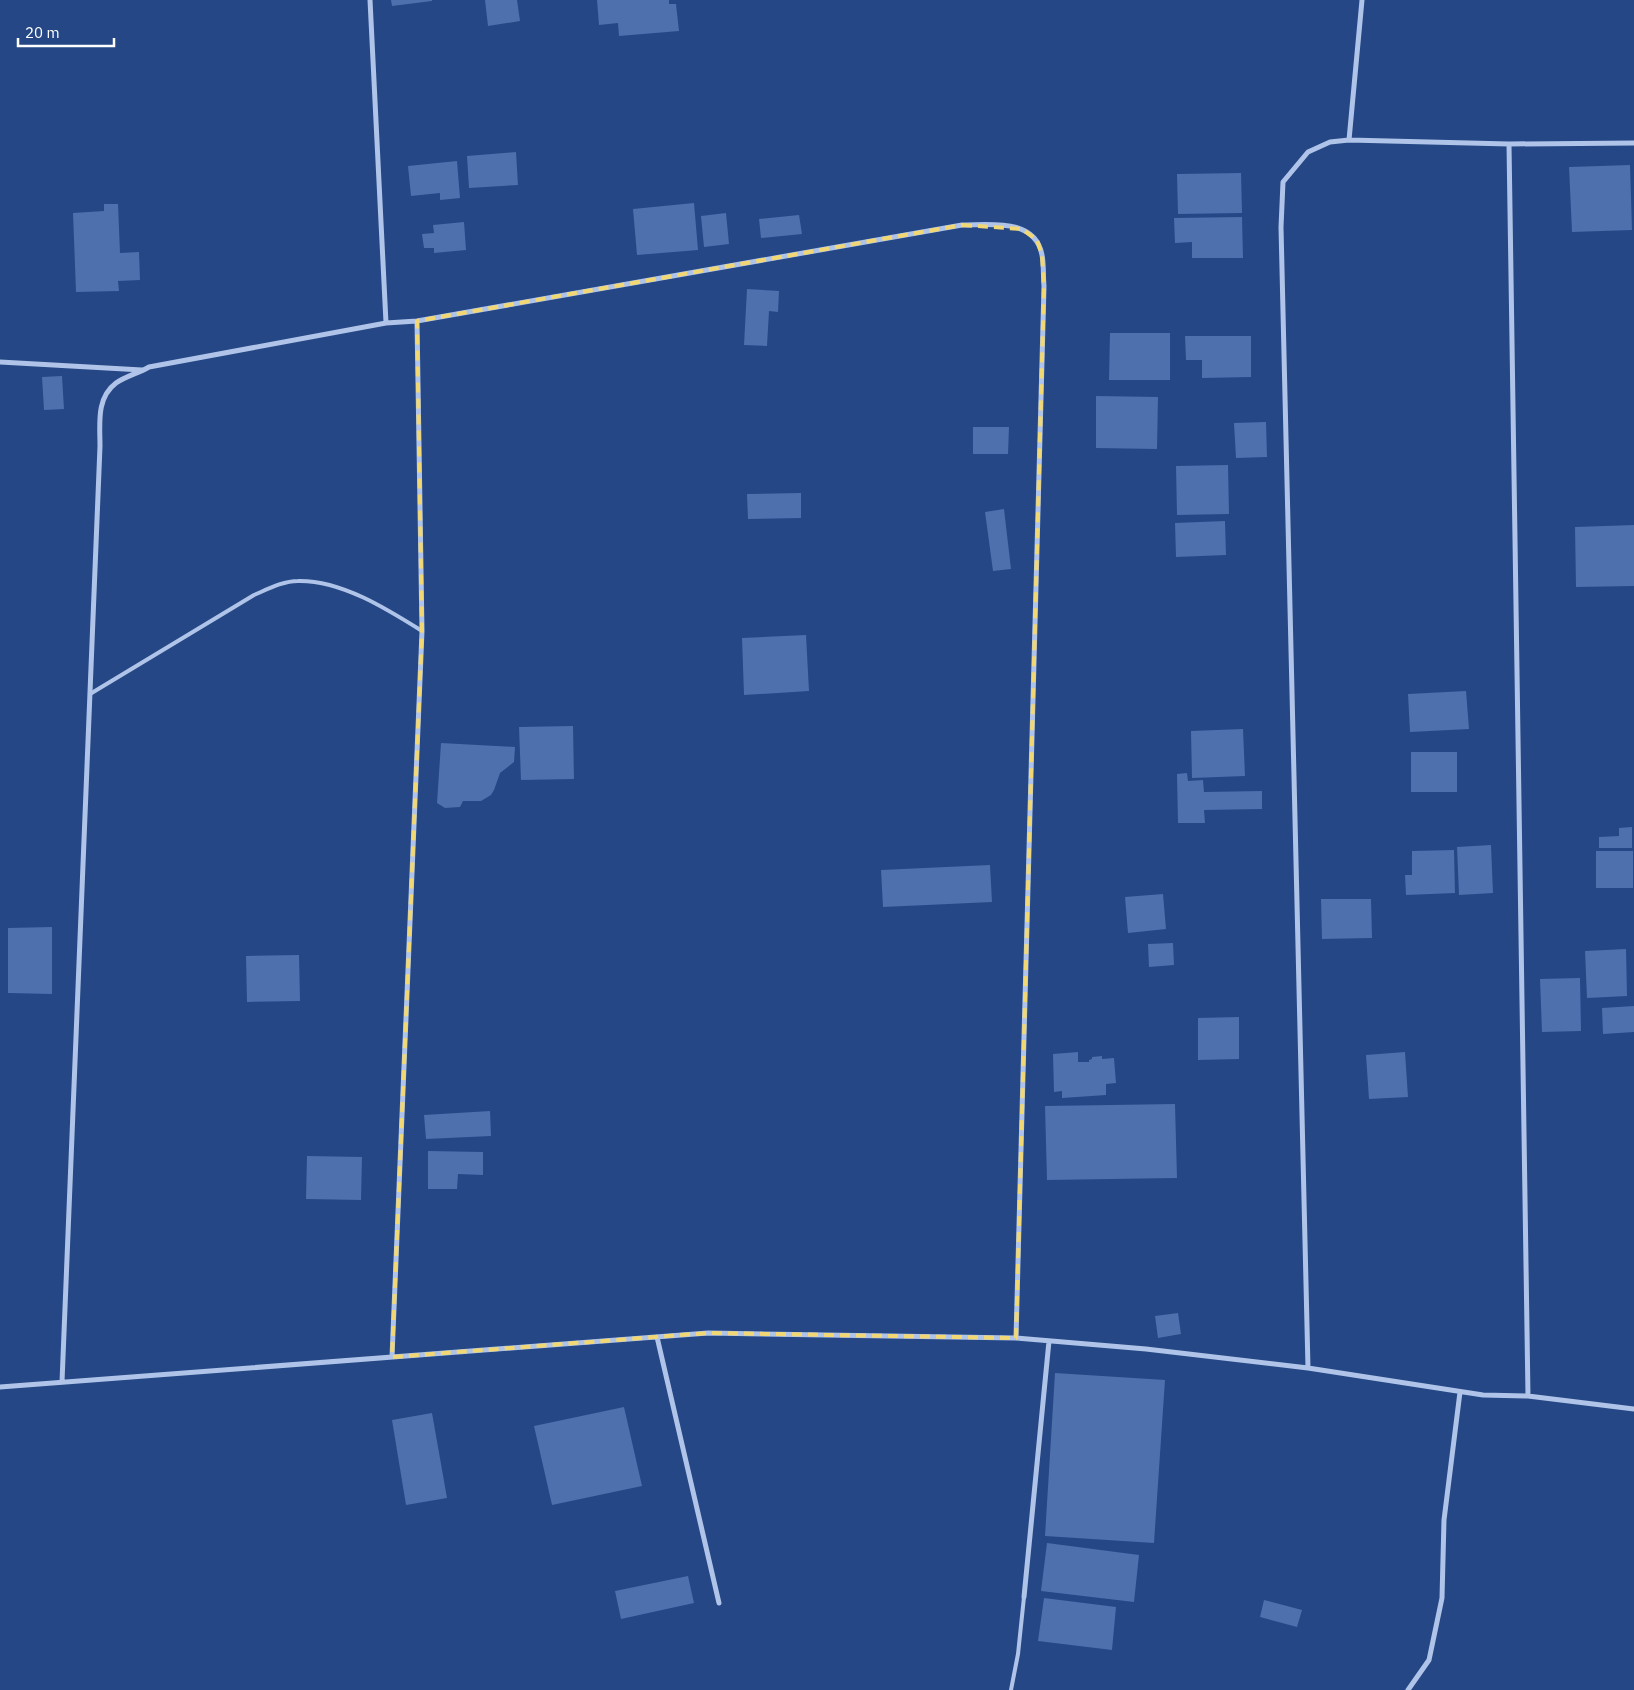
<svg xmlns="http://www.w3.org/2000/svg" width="1634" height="1690" font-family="'IBM Plex Sans',sans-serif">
	<rect width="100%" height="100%" fill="#254785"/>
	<path fill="#4e70ad" d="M391 0H432V1L392 6Z
		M485 0H517L520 21 488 26Z
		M597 0H669V4H676L679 31 619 36 618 23 599 25Z
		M516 152 518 185 469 188 467 156Z
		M457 161 460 198 440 200V193L411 196 408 166Z
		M1630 165 1632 230 1572 232 1569 167Z
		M1241 173 1242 213 1178 214 1177 174Z
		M694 203 698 250 637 255 633 209Z
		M104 204H118L120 253 139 252 140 280 118 281 119 291 76 292 73 213 104 211Z
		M726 213 729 244 704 247 701 216Z
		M799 215 802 234 761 238 759 219Z
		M1242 217 1243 258H1192V242L1175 243 1174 218Z
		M464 222 466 250 434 253V248H424L422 234 434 233 433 225Z
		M747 289 779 291 778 312 769 311 767 346 744 345Z
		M1110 333H1170V380H1109Z
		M1185 336H1251V377L1202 378V360H1186Z
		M62 376 64 409 44 410 42 377Z
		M1096 396 1158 397 1157 449 1096 448Z
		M1266 422 1267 457 1236 458 1234 423Z
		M973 427H1009L1008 454H973Z
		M1228 465 1229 514 1177 515 1176 466Z
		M801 493V518L748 519 747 494Z
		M1004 509 1011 569 993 571 985 512Z
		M1225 521 1226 555 1176 557 1175 523Z
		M1634 525V586L1576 587 1575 527Z
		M806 635 809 691 744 695 742 638Z
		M1466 691 1469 729 1410 732 1408 694Z
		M573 726 574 779 521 780 519 727Z
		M1243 729 1245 776 1192 778 1191 731Z
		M441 743 515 747 514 762 500 773 494 790 491 795 481 801H463L460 807 445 808 437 803Z
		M1411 752H1457V792H1411Z
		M1187 773 1188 781 1203 780 1204 792 1262 791V809L1204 810 1205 823H1178L1177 774Z
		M1632 827V848H1599V837L1619 836V828Z
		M1491 845 1493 893 1459 895 1457 847Z
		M1454 850 1455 893 1406 895 1405 875H1412V851Z
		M1596 851H1633V888H1596Z
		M990 865 992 902 883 907 881 870Z
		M1163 894 1166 929 1128 933 1125 897Z
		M1321 899H1371L1372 938 1322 939Z
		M52 927V994L8 993V928Z
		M1173 943 1174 965 1149 967 1148 944Z
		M1626 949 1627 996 1587 998 1585 951Z
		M299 955 300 1001 247 1002 246 956Z
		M1580 978 1581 1031 1542 1032 1540 979Z
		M1634 1006V1032L1603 1034 1602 1008Z
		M1239 1017V1059L1198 1060V1018Z
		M1078 1052V1062H1089V1060L1092 1059V1057L1102 1056V1059L1114 1058 1116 1083 1106 1084V1095L1062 1098V1091L1054 1092 1053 1054Z
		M1405 1052 1408 1097 1369 1099 1366 1055Z
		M1175 1104 1177 1178 1047 1180 1045 1106Z
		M490 1111 491 1136 426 1139 424 1115Z
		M428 1151 483 1152V1175L458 1174 457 1189H428Z
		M307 1156 362 1157 361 1200 306 1199Z
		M1178 1313 1181 1334 1158 1338 1155 1316Z
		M1055 1373 1165 1380 1154 1543 1045 1536Z
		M624 1407 642 1486 552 1505 534 1426Z
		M432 1413 447 1498 406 1505 392 1420Z
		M1047 1543 1139 1555 1134 1602 1041 1591Z
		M688 1576 694 1603 621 1619 615 1591Z
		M1044 1598 1116 1607 1112 1650 1038 1641Z
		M1264 1600 1302 1610 1297 1627 1260 1617Z"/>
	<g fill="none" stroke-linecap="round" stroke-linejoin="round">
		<path stroke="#afc4e8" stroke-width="4" d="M90 694 254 595C268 589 283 581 298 581 341 580 387 609 422 631
			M1011 1690 1018 1654 1024 1597"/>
		<path stroke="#afc4e8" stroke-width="5" d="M370 0 386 323
			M1349 140 1362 0
			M1509 144 1528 1396
			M0 362 142 370
			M657 1337 719 1603
			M392 1357 422 631 417 321
			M1308 1368 1281 227 1283 182 1308 152 1330 142 1349 140 1509 144 1634 143
			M62 1382 100 446C100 424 96 398 116 383 126 376 139 373 149 367L386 323 417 321 962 225C991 225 1035 218 1042 255 1044 265 1043 276 1044 286L1016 1338
			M0 1387 708 1333 1016 1338 1146 1349 1308 1368 1483 1395 1528 1396 1634 1409
			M1024 1597 1049 1341
			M1408 1690 1429 1660 1442 1598 1444 1520 1460 1392"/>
	</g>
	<path fill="none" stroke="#f2d874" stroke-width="4" stroke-dasharray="10 6" stroke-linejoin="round" d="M962 225 1022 229 1037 240 1042 255 1044 286 1016 1338 708 1333 392 1357 422 631 417 321Z"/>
	<path d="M18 38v8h96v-8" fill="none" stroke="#ffffff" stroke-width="2.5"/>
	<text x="25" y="38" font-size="15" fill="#ffffff" stroke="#254785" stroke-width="4" paint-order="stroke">20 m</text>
</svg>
